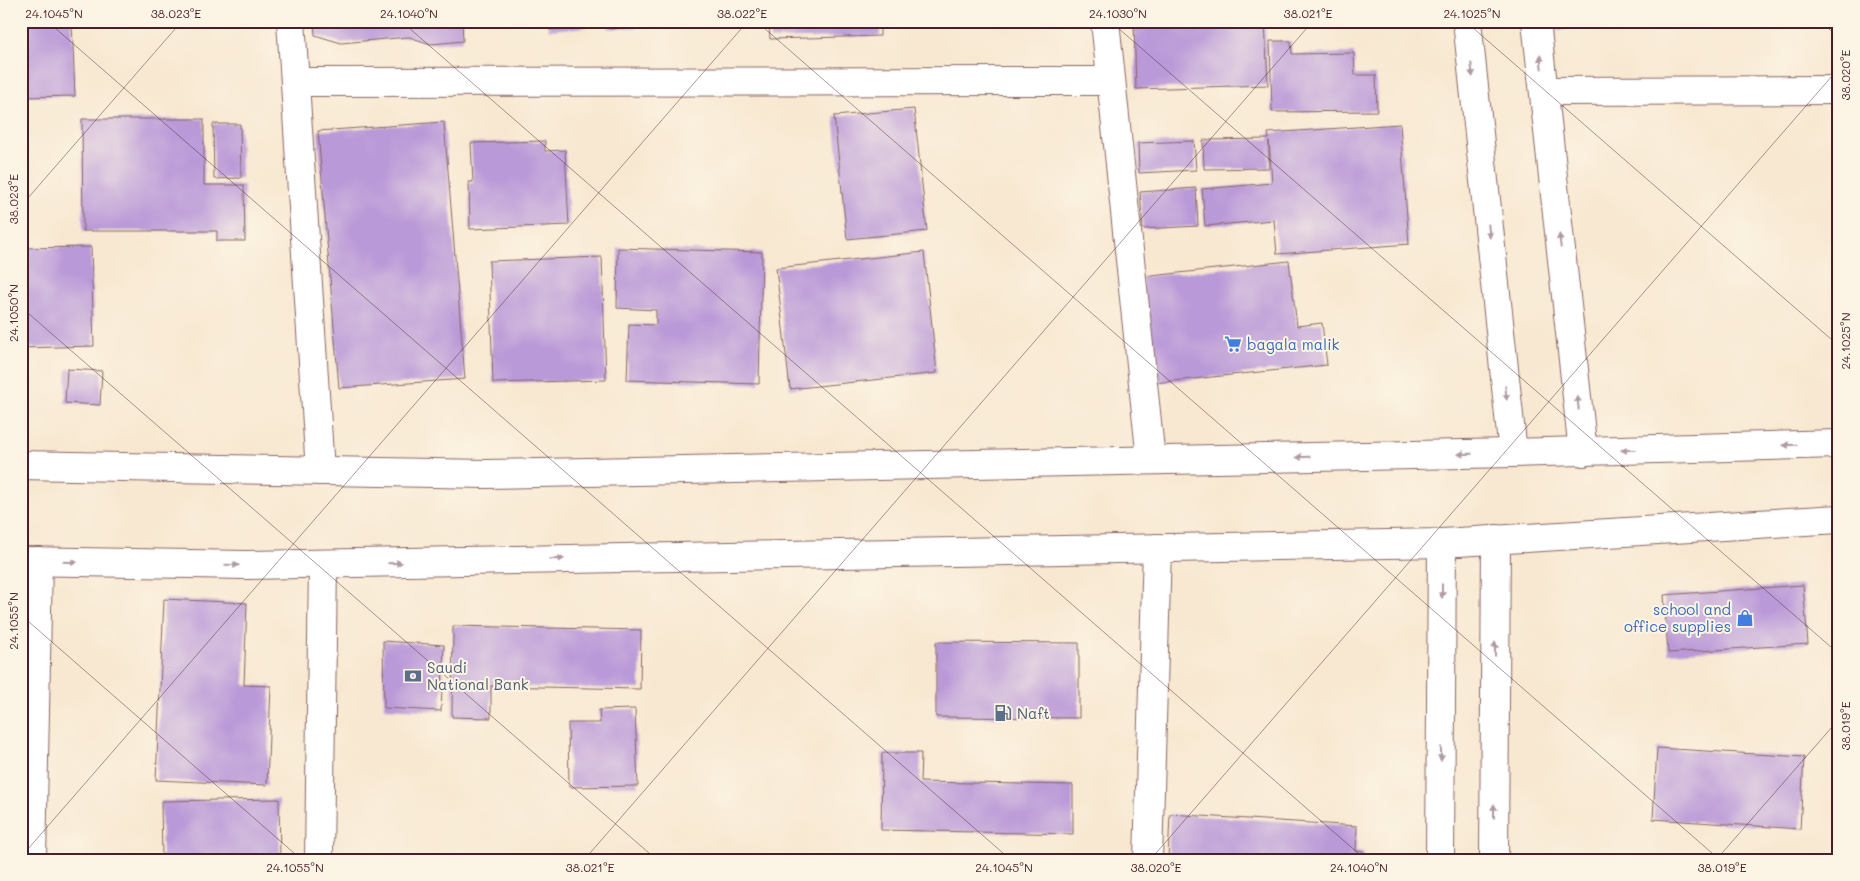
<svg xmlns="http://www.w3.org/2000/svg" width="1860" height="881" font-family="Mali,sans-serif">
	<rect width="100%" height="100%" fill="#fcf5e5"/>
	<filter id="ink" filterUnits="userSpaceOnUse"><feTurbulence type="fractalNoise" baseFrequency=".02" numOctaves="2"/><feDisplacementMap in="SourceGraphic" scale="10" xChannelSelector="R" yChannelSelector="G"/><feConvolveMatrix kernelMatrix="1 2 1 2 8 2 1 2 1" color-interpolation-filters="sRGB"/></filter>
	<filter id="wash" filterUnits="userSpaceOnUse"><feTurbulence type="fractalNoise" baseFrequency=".0096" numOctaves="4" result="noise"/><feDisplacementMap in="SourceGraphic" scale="20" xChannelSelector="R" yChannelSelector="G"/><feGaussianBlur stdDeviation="1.12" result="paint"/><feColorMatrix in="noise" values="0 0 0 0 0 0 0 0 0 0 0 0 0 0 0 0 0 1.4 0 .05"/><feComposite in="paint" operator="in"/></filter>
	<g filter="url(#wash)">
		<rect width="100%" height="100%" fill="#f8e8d1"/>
		<g id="blocks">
			<path fill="#ba99d8" d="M21 21H72L75 96 21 97Z
				M314 21H462L463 41 431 44 409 37 341 43 315 35Z
				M548 21H588L586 27 549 30Z
				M608 21H720V23L609 29Z
				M769 21H880V36L770 39Z
				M1134 21H1265L1268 85 1136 89Z
				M1555 21H1607V22L1557 31Z
				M1270 41H1291L1292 54 1354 53 1355 75H1376L1377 111 1272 112Z
				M914 109 927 231 847 239 834 116Z
				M82 119H204V185H244L245 241H217V231H83Z
				M444 122 465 379 339 388 318 131Z
				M213 124H240L241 178 214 179Z
				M1400 124 1409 244 1277 254 1274 220 1205 226 1202 189 1272 183 1269 141V168L1204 169 1203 140 1269 139 1268 133Z
				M545 141V151L565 150 569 225 470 229 469 182H473L471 143Z
				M1194 141 1196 170 1139 173 1138 143Z
				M1196 188 1198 226 1143 229 1140 192Z
				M91 247 94 346 21 348V248Z
				M618 248 762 252 759 384 627 380 629 324 656 325V310L617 308Z
				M924 252 937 373 790 389 776 268Z
				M602 257 606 380 493 383 489 261Z
				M1289 261 1297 326 1322 323 1327 365 1154 383 1142 277Z
				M67 369 102 371 100 405 65 403Z
				M1803 585 1808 644 1668 653 1664 595Z
				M164 599 247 603 244 685 271 686 267 785 156 780Z
				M453 626 641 630 640 689 491 686V718L452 717Z
				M383 641 444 645 441 711 384 708Z
				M936 642 1079 643V718L936 717Z
				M635 709 638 786 569 787 568 723H600L599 710Z
				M1657 748 1804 757 1800 829 1653 819Z
				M882 753H921L920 782 1073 785V834L881 830Z
				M279 799 280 860H162L161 801Z
				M1170 814 1357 826 1356 851 1364 852 1363 860H1168Z"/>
		</g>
	</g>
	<g filter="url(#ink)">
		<use href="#blocks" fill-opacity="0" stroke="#876565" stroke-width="1"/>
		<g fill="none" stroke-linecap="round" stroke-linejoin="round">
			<g stroke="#876565" stroke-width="30">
				<path id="minor" d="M291 21 320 471
					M1105 21 1151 460
					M1467 21 1513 453
					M1536 21 1583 452
					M295 82 1111 81
					M1544 91 1839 90
					M32 860 38 561
					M319 860 323 564
					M1148 860 1157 548
					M1440 860 1442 543
					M1494 860 1496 539"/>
			</g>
			<g stroke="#876565" stroke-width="30">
				<path id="primary" d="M21 465 486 474 1513 453 1839 444
					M21 561 246 565 1442 543 1839 519"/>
			</g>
			<use href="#minor" stroke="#fff" stroke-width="28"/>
			<use href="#primary" stroke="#fff" stroke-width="28"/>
		</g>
		<defs><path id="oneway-solid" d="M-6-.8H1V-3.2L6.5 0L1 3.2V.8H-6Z" transform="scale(1.25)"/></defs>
		<g fill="#ae9aa0">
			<use href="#oneway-solid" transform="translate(1541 62) rotate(-96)"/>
			<use href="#oneway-solid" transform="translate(1472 70) rotate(84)"/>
			<use href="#oneway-solid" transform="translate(1489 231) rotate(84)"/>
			<use href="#oneway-solid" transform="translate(1560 241) rotate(-96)"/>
			<use href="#oneway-solid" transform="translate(1506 393) rotate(84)"/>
			<use href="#oneway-solid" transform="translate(1578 403) rotate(-96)"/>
			<use href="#oneway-solid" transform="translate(1790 445) rotate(178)"/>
			<use href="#oneway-solid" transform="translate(1628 450) rotate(178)"/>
			<use href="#oneway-solid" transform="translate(1465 454) rotate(179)"/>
			<use href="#oneway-solid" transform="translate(1303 457) rotate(179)"/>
			<use href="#oneway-solid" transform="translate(557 559) rotate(-1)"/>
			<use href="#oneway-solid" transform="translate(70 562) rotate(1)"/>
			<use href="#oneway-solid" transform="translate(395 563) rotate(-1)"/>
			<use href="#oneway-solid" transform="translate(232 565) rotate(1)"/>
			<use href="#oneway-solid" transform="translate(1442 591) rotate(90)"/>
			<use href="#oneway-solid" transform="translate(1495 649) rotate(-90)"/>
			<use href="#oneway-solid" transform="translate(1441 754) rotate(90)"/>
			<use href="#oneway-solid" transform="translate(1494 811) rotate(-90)"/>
		</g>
	</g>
	<path fill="none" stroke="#4a1f2b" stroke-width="1" stroke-opacity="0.45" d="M47 21 1011 860M401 21 1366 860M756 21 1720 860M1110 21 1839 654M1465 21 1839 346M1820 21 1839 38M21 206 182 21M21 307 657 860M21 615 302 860M21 857 748 21M584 860 1313 21M1150 860 1839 68M1716 860 1839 719"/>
	<defs>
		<g id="supermarket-bare" transform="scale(1.35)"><path d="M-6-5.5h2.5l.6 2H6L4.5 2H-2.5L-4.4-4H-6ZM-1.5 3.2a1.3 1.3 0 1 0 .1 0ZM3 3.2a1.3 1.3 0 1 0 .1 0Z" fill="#3f7fe0" stroke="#fcf5e5" stroke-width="2.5" paint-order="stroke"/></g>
		<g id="shop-bare" transform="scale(1.35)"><path d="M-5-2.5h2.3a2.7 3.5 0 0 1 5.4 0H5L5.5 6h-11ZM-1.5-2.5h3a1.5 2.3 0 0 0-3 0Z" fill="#3f7fe0" stroke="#fcf5e5" stroke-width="2.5" paint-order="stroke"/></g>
		<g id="bank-bare" transform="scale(1.35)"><path d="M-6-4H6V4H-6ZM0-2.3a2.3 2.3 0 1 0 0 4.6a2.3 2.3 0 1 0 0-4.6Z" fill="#5c6f8a" stroke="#fcf5e5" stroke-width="2.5" paint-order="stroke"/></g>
		<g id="fuel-bare" transform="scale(1.35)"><path d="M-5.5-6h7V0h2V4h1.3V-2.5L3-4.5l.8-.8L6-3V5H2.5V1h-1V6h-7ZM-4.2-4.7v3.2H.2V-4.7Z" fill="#5c6f8a" stroke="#fcf5e5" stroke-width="2.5" paint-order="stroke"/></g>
	</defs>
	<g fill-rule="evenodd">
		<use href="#supermarket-bare" x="1233" y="344"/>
		<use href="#shop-bare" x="1745" y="618"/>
		<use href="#bank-bare" x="413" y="676"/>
		<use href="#fuel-bare" x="1003" y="713"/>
	</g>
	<g text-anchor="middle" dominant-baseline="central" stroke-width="4" stroke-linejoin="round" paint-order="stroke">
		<g font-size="15" fill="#366cbe" stroke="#fcf5e5" text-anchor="start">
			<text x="1247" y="344">bagala malik</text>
			<text x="1731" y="609" text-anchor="end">school and<tspan x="1731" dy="17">office supplies</tspan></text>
		</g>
		<g font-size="15" fill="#4e5e75" stroke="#fcf5e5" text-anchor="start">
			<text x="427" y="667">Saudi<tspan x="427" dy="17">National Bank</tspan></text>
			<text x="1017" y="713">Naft</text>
		</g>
	</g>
	<rect width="1860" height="881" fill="none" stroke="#fcf5e5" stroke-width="55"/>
	<rect x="28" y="28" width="1804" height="826" fill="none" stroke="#4a1f2b" stroke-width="2"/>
	<g font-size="12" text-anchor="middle" fill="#4a1f2b">
		<text x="54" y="18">24.1045°N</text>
		<text x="176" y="18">38.023°E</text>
		<text x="409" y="18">24.1040°N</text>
		<text x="742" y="18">38.022°E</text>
		<text x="1118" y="18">24.1030°N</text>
		<text x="1308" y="18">38.021°E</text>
		<text x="1472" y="18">24.1025°N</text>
		<text transform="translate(1846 75) rotate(-90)" y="4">38.020°E</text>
		<text transform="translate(14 199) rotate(-90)" y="4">38.023°E</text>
		<text transform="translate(14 313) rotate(-90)" y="4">24.1050°N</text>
		<text transform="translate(1846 341) rotate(-90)" y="4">24.1025°N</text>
		<text transform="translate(14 621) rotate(-90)" y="4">24.1055°N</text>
		<text transform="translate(1846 726) rotate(-90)" y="4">38.019°E</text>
		<text x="295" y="872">24.1055°N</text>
		<text x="590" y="872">38.021°E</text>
		<text x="1004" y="872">24.1045°N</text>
		<text x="1156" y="872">38.020°E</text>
		<text x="1359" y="872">24.1040°N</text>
		<text x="1722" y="872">38.019°E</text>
	</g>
</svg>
